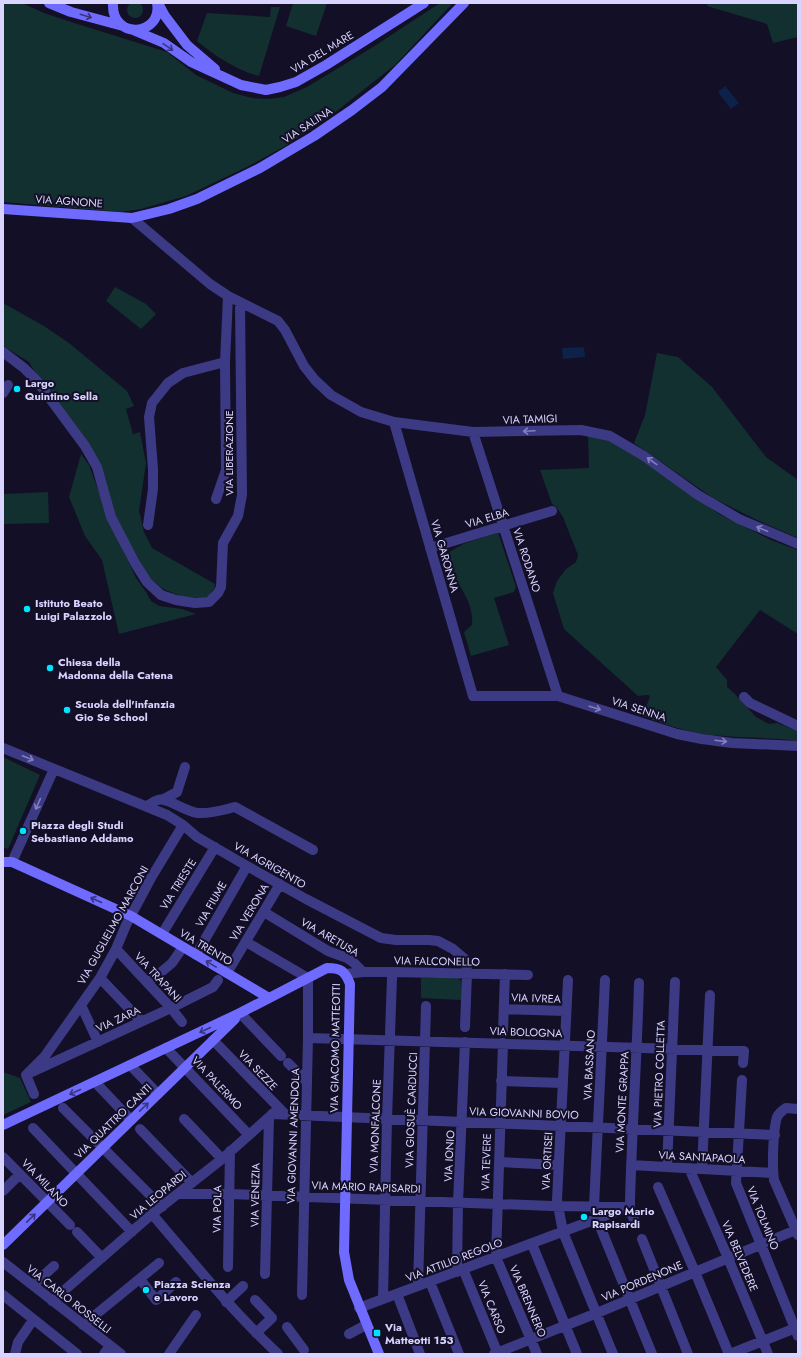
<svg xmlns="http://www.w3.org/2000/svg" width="801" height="1357" font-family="Jost,sans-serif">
	<rect width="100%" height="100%" fill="#130f26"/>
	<path fill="#12302f" d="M127 10a8 8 0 1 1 16 0a8 8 0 1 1-16 0Z
		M3 3H22L44 13 68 21 167 52 196 75 233 93 252 98 268 99 284 97 307 87 373 47 440 3H453L395 65 338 110 287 145 247 167 186 196 141 209 120 212 3 202Z
		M293 3H327L316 36 286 26Z
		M708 3H798V37L773 43 767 24 707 6Z
		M271 7H280L259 76C236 70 215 56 197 41L207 13 270 17Z
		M115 287 146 304 156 314 141 329 106 301Z
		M3 303 44 326 69 343 127 391 134 406 126 409 133 434 140 432 146 463 139 511 144 532 152 548 215 584 214 589 209 596 202 598 183 597 163 589 149 577 117 521 99 463 39 379 29 362 3 346Z
		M657 353 678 357 712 387 766 457 798 480V538L757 520 713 498 634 443 645 415Z
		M588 435 609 440 618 443 719 514 771 540 798 550V634L760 610 716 667 727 680V687L734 693 756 717 769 724 777 723 798 731V741C769 737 740 738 711 735 688 732 665 725 643 716L650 696 648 695 638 696 564 629 553 593 557 581 566 569 576 562 578 555 563 517 557 508 552 504 540 470 589 468Z
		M81 454 89 465 112 527 136 578 146 592 151 601 159 606 182 609 196 614 119 634 102 560 85 536 69 497Z
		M48 492 49 523 3 524V494Z
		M498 532 516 587 514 592 494 598 509 645 471 656 464 632 472 625C474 605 462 591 454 575 450 568 449 561 446 554L463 544Z
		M3 757 40 775 8 849 3 847Z
		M421 978H458L461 981 462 1000 421 998Z
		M3 1072 20 1078 31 1102 3 1115Z"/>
	<path fill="#0c2248" d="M725 86 739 103 731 109 718 92Z
		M584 347 585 357 563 359 562 348Z"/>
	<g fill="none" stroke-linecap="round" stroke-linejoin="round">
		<path stroke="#3d3a85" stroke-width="10" d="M33 1285 54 1266
			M226 1302 243 1286"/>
		<path stroke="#3d3a85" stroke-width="10" d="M132 218 210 284 228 296 278 321 285 330 304 366 315 380 331 395 361 412 394 422 473 432 581 430 610 436 644 456 698 495 739 519 798 544
			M3 352 24 368 37 381 85 446 97 467 111 517 135 563 147 582 161 595 176 600 195 603 209 602 218 593 221 587 223 543 238 516 242 495 240 303
			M3 393 8 385
			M394 422 473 696H558L677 734 702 739 732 743 798 746
			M473 432 558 696
			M216 499 226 470 225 362
			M148 525 153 489V469L149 417 152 403 168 383 183 373 225 362 228 296
			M430 548 552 511
			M744 697 750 703 798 726
			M3 748 167 815 183 825 197 837 247 866 306 899 381 938 396 940H429L438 941 453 949 466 960 467 973 465 1027
			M164 799 177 792 185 767
			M147 806C150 804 154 801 158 800 167 797 186 812 198 813 211 814 223 810 235 807L313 850
			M12 862 54 769
			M264 912 328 951 347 958 354 963 363 972
			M162 934 215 847
			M246 942 308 978V1038L302 1295
			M116 949 171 1008 182 1022
			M196 955 247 866
			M227 973 280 884
			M346 974 363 972H393L528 975
			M100 978 141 1021
			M568 980 557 1200 563 1232 613 1354
			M605 980 594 1206 597 1219 652 1354
			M148 983 172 963 183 947
			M81 1005 98 1042
			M504 1009 566 1011
			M240 1013 281 1056
			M503 1031 505 974
			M308 1038 744 1051 743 1063
			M213 1040 284 1113
			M503 1043 496 1257 537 1354
			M166 1048 249 1135
			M288 1063 307 1082
			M130 1065 158 1094
			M32 1072 171 1008 213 987 218 980
			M742 1080 736 1183 798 1336
			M501 1081 563 1083
			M95 1082 131 1120
			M34 1094 26 1075 45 1056 100 978 116 949 126 925 151 878 183 825
			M63 1108 162 1207
			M272 1114 775 1135
			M184 1119 222 1159
			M33 1128 132 1232
			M140 1129 192 1183
			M3 1157 70 1225
			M499 1162 558 1165
			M631 1165 773 1173
			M667 1167 675 982
			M689 1168 728 1258 768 1354
			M702 1169 710 995
			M658 1187 695 1272 729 1354
			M3 1191 20 1174
			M179 1194H230L552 1206 630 1207
			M152 1214C193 1262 232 1311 278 1354
			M635 1222 630 1211V1201C632 1128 637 1056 639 983
			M77 1232 102 1258
			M798 1235 774 1180C772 1165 773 1130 777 1117 779 1113 783 1110 786 1108L798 1109
			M642 1239 688 1354
			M532 1244 577 1354
			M228 1267 230 1151
			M463 1269 498 1354
			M457 1272 458 1202 465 1042
			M265 1274 269 1117
			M140 1279 156 1300 176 1282
			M430 1282 459 1354
			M418 1286 426 1006
			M397 1294 420 1354
			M3 1295 77 1354
			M383 1299 387 1119 392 978
			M255 1300 272 1318 256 1333
			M52 1301 152 1214 222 1159 277 1110
			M359 1308 623 1209
			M83 1325 159 1263
			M287 1327 304 1350
			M349 1334 366 1325
			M15 1354 18 1342 33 1320
			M104 1354 110 1346
			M169 1354 196 1315
			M494 1354 597 1313 798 1229
			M730 1354 798 1327"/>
		<path stroke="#3d3a85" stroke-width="10" d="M3 1262 121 1354"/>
		<path stroke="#6f6bff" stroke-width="10" d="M49 3 71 12 123 26
			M113 3C111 41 163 36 157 3
			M158 3 165 16 187 45 215 69
			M133 30 164 43 191 62 241 85 266 90 280 87 296 82 326 65 424 3
			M3 209 132 218 169 209 197 199 260 168 314 136 352 110 382 87 464 3
			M3 862H12L131 916 269 998
			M3 1125 240 1013 327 968C341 968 345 971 350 984L344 1252 349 1280 379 1354
			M3 1245 235 1019"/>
	</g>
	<defs><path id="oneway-shaft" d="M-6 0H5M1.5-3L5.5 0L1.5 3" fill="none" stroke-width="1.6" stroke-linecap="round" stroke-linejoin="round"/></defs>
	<g stroke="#38347d">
		<use href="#oneway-shaft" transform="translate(86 16) rotate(17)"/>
		<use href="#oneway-shaft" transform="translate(168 47) rotate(35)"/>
		<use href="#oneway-shaft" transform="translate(96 900) rotate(-156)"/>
		<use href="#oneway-shaft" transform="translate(211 964) rotate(-149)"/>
		<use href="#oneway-shaft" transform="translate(205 1030) rotate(155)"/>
		<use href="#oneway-shaft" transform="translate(75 1092) rotate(155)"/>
		<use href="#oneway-shaft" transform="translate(144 1107) rotate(-44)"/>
		<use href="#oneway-shaft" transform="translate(31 1218) rotate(-44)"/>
	</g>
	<g stroke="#837fbc">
		<use href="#oneway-shaft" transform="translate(529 431) rotate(177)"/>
		<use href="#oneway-shaft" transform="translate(652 461) rotate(-144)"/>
		<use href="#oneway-shaft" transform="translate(762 529) rotate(-157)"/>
		<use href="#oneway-shaft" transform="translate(595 708) rotate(18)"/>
		<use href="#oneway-shaft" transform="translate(721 741) rotate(7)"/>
		<use href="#oneway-shaft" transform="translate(28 758) rotate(22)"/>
		<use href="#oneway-shaft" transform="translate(38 804) rotate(114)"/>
	</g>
	<g fill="#00e5ff" stroke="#130f26" stroke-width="1.5">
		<circle cx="17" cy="389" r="4"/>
		<circle cx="27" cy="609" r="4"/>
		<circle cx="50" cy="668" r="4"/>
		<circle cx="67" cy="710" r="4"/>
		<circle cx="23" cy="831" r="4"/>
		<circle cx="584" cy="1217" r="4"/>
		<circle cx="146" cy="1290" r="4"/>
		<rect x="373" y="1329" width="8" height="8" rx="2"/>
	</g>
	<g text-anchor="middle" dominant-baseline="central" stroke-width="4" stroke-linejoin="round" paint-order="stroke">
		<g font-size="11" fill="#d9d4ff" stroke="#130f26">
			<text transform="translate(322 52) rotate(-31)">VIA DEL MARE</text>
			<text transform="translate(307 125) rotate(-33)">VIA SALINA</text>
			<text transform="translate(69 201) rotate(4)">VIA AGNONE</text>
			<text transform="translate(530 419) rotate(-2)">VIA TAMIGI</text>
			<text transform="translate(229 453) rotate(-90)">VIA LIBERAZIONE</text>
			<text transform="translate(487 518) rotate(-17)">VIA ELBA</text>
			<text transform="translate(445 556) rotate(74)">VIA GARONNA</text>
			<text transform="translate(527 560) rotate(72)">VIA RODANO</text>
			<text transform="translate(639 709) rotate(18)">VIA SENNA</text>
			<text transform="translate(270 865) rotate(30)">VIA AGRIGENTO</text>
			<text transform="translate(178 884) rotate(-58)">VIA TRIESTE</text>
			<text transform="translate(211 904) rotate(-60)">VIA FIUME</text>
			<text transform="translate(249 912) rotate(-59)">VIA VERONA</text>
			<text transform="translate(113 925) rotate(-61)">VIA GUGLIELMO MARCONI</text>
			<text transform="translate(330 937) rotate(30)">VIA ARETUSA</text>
			<text transform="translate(206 947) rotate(31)">VIA TRENTO</text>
			<text transform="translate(437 961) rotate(1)">VIA FALCONELLO</text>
			<text transform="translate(158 977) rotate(47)">VIA TRAPANI</text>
			<text transform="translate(536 998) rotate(2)">VIA IVREA</text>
			<text transform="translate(118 1019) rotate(-25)">VIA ZARA</text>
			<text transform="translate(526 1032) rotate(2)">VIA BOLOGNA</text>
			<text transform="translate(335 1048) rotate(-89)">VIA GIACOMO MATTEOTTI</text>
			<text transform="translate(589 1065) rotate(-87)">VIA BASSANO</text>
			<text transform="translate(258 1070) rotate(46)">VIA SEZZE</text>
			<text transform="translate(659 1074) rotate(-88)">VIA PIETRO COLLETTA</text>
			<text transform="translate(217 1083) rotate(47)">VIA PALERMO</text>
			<text transform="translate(622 1102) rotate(-87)">VIA MONTE GRAPPA</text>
			<text transform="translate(411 1110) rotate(-88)">VIA GIOSUÈ CARDUCCI</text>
			<text transform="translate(524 1113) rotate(2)">VIA GIOVANNI BOVIO</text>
			<text transform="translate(113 1121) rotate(-44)">VIA QUATTRO CANTI</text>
			<text transform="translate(375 1126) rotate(-88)">VIA MONFALCONE</text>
			<text transform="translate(293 1136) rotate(-88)">VIA GIOVANNI AMENDOLA</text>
			<text transform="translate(449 1156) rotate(-87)">VIA IONIO</text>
			<text transform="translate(702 1157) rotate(3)">VIA SANTAPAOLA</text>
			<text transform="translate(547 1161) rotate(-87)">VIA ORTISEI</text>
			<text transform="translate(486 1162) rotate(-88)">VIA TEVERE</text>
			<text transform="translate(45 1183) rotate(46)">VIA MILANO</text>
			<text transform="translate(366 1187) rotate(2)">VIA MARIO RAPISARDI</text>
			<text transform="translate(158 1195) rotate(-40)">VIA LEOPARDI</text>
			<text transform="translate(255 1195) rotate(-89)">VIA VENEZIA</text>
			<text transform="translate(217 1209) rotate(-89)">VIA POLA</text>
			<text transform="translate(763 1218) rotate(68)">VIA TOLMINO</text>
			<text transform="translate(740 1256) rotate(67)">VIA BELVEDERE</text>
			<text transform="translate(454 1260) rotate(-21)">VIA ATTILIO REGOLO</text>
			<text transform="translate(642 1281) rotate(-23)">VIA PORDENONE</text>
			<text transform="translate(69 1299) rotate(38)">VIA CARLO ROSSELLI</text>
			<text transform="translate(528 1301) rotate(67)">VIA BRENNERO</text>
			<text transform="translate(492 1307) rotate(68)">VIA CARSO</text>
		</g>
		<g font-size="11" font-weight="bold" fill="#d9d4ff" stroke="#130f26" text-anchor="start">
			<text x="25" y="383">Largo<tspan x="25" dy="13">Quintino Sella</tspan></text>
			<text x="35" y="603">Istituto Beato<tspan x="35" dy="13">Luigi Palazzolo</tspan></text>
			<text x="58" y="662">Chiesa della<tspan x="58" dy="13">Madonna della Catena</tspan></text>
			<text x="75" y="704">Scuola dell'infanzia<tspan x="75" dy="13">Gio Se School</tspan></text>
			<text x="31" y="825">Piazza degli Studi<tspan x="31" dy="13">Sebastiano Addamo</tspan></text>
			<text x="592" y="1211">Largo Mario<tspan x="592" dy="13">Rapisardi</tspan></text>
			<text x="154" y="1284">Piazza Scienza<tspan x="154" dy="13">e Lavoro</tspan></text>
			<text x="385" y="1327">Via<tspan x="385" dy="13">Matteotti 153</tspan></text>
		</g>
	</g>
	<rect width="801" height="1357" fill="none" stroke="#d9d4ff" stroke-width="8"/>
</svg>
